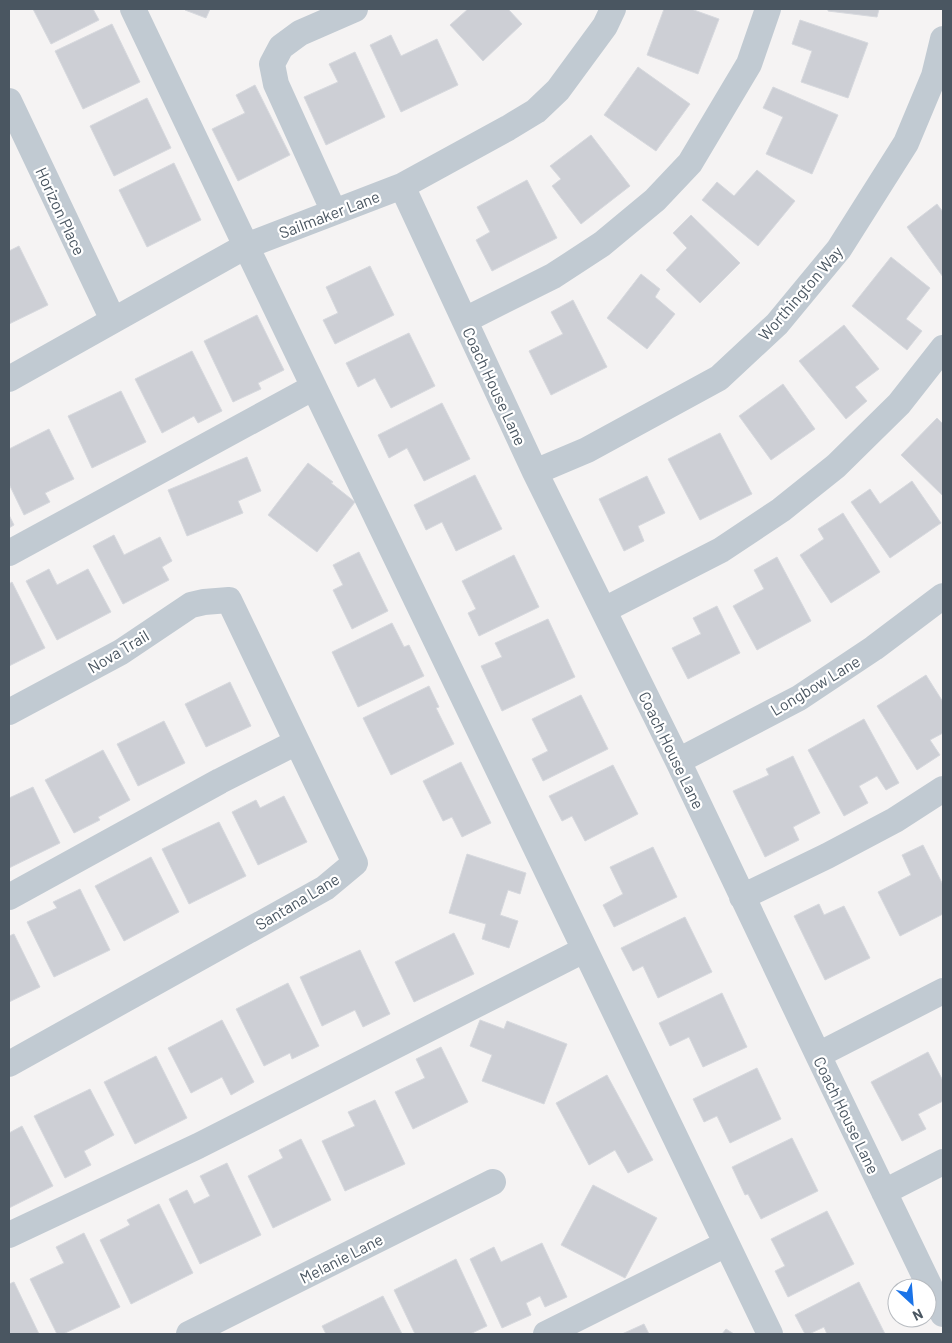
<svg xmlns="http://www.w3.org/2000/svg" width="952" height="1343" font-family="Barlow,sans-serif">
	<rect width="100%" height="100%" fill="#f5f3f3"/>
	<path fill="#cdcfd5" stroke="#d7d9de" d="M33 9H93L99 20 51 44Z
		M186 9H210L206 18 185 10Z
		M468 9H508L522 24 483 61 450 25Z
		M664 9H691L719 19 698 74 647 55Z
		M828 9H879L877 17 828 11Z
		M800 20 868 43 848 98 801 82 812 51 792 44Z
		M112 24 140 82 83 109 55 51Z
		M391 35 401 56 437 39 458 85 401 112 370 45Z
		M355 52 385 117 326 145 304 97 338 82 329 64Z
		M638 67 690 104 656 151 604 115Z
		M255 85 290 155 238 181 212 129 245 113 236 95Z
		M773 87 838 115 812 174 766 154 783 117 763 108Z
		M147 98 171 148 114 176 90 126Z
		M591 135 630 186 581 224 552 186 561 179 550 166Z
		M174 163 201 220 147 247 119 190Z
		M757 170 795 201 758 246 702 200 717 182 734 196Z
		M527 180 557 238 492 271 476 240 490 232 477 207Z
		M937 204 943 212V277L907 227Z
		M691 215 740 263 700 303 666 270 687 248 673 233Z
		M19 246 48 305 9 324V251Z
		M891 257 930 288 906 319 922 331 907 350 852 306Z
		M370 266 394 315 335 344 323 320 338 313 326 287Z
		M641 274 660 289 655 297 675 314 647 349 607 318Z
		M573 300 607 367 551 395 529 351 563 334 551 312Z
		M257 315 284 370 258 383 261 389 233 402 204 341Z
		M844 325 879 369 855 387 867 401 846 419 799 361Z
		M409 333 435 386 391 408 375 378 358 387 346 363Z
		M192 351 222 411 198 423 194 416 162 433 135 379Z
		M783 384 815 429 771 460 739 416Z
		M121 391 146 442 92 468 68 416Z
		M442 403 470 459 424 481 407 448 389 458 378 435Z
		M937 418 943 424V496L901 455Z
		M49 429 74 479 45 493 50 502 24 515 9 484V449Z
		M720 433 752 494 700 520 668 459Z
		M247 457 261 491 238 501 243 513 187 536 168 490Z
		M308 463 333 482 331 483 355 502 317 552 268 515Z
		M475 475 502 529 456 551 442 522 426 530 414 505Z
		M647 476 665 513 638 526 644 541 624 551 599 499Z
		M912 481 941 523 890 558 851 502 870 489 880 504Z
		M843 513 880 572 831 603 800 555 824 539 818 529Z
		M9 515 14 525 9 528Z
		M114 535 124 555 160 537 172 561 162 567 169 580 123 604 93 546Z
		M359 552 388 611 352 629 333 590 343 585 333 565Z
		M514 555 539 607 479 636 468 613 476 609 462 581Z
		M777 557 811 621 757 650 733 606 764 589 754 570Z
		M49 569 57 585 88 569 111 612 57 640 26 581Z
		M12 582 45 648 9 666V584Z
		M717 606 740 653 688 679 672 648 701 634 693 618Z
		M548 619 575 677 502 711 481 666 502 657 495 643Z
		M392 623 404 647 409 645 424 676 358 707 332 652Z
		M926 675 943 702V733L930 740 940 755 917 770 877 706Z
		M230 682 251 726 206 747 185 704Z
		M429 686 439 707 436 708 454 744 391 775 363 718Z
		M581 695 608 749 543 781 532 759 548 751 532 719Z
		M864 719 899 783 886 790 877 776 859 786 868 803 844 816 808 750Z
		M164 721 185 763 138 786 117 744Z
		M103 750 130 800 98 817 100 820 74 833 45 780Z
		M793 756 820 813 793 827 799 840 765 857 733 791 769 775 766 769Z
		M461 762 491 823 462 837 452 817 443 821 423 781Z
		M613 765 638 814 585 841 572 816 562 821 549 796Z
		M33 787 60 843 9 868V798Z
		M284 796 307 842 258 865 232 812 256 800 260 808Z
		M219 822 246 876 189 904 162 849Z
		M923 845 943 885V914L900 936 878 892 911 875 902 855Z
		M653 847 677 897 614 927 603 905 623 894 610 867Z
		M467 854 526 873 520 894 508 890 500 915 518 921 509 948 482 939 486 924 449 913Z
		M151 857 179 912 124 941 95 886Z
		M80 889 110 950 54 977 27 922 57 908 53 902Z
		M819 904 824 915 844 906 870 958 825 980 794 916Z
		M685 917 712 972 658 998 643 966 633 971 621 948Z
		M454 933 474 974 414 1002 395 962Z
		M14 934 40 987 9 1002V936Z
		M360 950 390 1014 363 1027 355 1010 322 1026 300 977Z
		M288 983 319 1046 292 1059 290 1053 264 1066 236 1009Z
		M722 993 747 1047 703 1067 689 1037 670 1046 659 1023Z
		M222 1020 254 1082 231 1095 222 1077 191 1093 168 1048Z
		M480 1020 504 1029 507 1021 567 1044 544 1104 482 1081 492 1055 470 1046Z
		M441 1047 468 1102 413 1129 395 1092 425 1078 416 1059Z
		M928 1052 943 1081V1101L918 1114 926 1129 902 1141 871 1082Z
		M156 1056 187 1118 135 1144 104 1082Z
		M757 1068 781 1119 730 1143 717 1116 704 1122 693 1099Z
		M607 1075 653 1160 628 1173 615 1150 589 1165 556 1103Z
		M90 1089 114 1135 84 1151 91 1165 65 1178 34 1116Z
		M375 1100 405 1164 345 1191 322 1141 355 1126 348 1112Z
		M22 1126 53 1186 9 1208V1133Z
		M792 1138 818 1191 761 1219 748 1194 745 1195 732 1167Z
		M301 1139 331 1200 273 1228 248 1176 283 1158 279 1150Z
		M227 1163 261 1235 200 1264 169 1199 187 1190 194 1204 210 1196 200 1176Z
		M593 1185 657 1218 625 1278 561 1245Z
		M159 1204 193 1273 131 1304 100 1240 130 1225 127 1220Z
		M827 1211 854 1264 788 1297 775 1271 785 1266 771 1239Z
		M84 1233 120 1307 63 1334H57L30 1279 64 1263 56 1247Z
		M542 1243 567 1297 545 1307 540 1296 526 1303 531 1315 502 1328 470 1259 494 1247 501 1262Z
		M456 1259 487 1326 470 1334H415L394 1290Z
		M14 1282 39 1334H9V1284Z
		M859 1282 885 1334H827L824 1327 809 1334H805L795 1315Z
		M383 1296 402 1334H326L322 1326Z
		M644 1324 649 1334H622Z
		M726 1329 734 1334H722Z"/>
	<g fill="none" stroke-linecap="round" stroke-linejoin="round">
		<path stroke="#c1cad2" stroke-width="26" d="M133 9 246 246 770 1334
			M9 101 113 320
			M402 186 535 472 678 761 818 1055 943 1314
			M334 212 276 84 272 64 281 47 300 33 355 9
			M464 319 475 315 553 276 602 244 655 200 690 163 749 64 768 9
			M9 379 246 246 402 186 508 128 536 111 558 90 605 26 613 9
			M535 472 587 450 719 378 777 324 839 249 906 143 934 76 943 39
			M9 553 314 387
			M604 610 721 550 781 510 836 466 899 404 943 348
			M9 712 121 652 191 605 204 602 229 600 355 863 325 888 9 1064
			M678 761 799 698 874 648 943 596
			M9 897 220 781 297 742
			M742 897 827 856 895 820 943 789
			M818 1055 943 991
			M884 1192 943 1162
			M9 1235 198 1146 584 950
			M189 1334 493 1182
			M546 1334 726 1244"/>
	</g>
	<g text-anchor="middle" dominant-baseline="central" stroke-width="4.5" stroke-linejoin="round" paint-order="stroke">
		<g font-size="16" fill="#4a5661" stroke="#fff">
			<text transform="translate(61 211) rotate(65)">Horizon Place</text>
			<text transform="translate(329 214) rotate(-21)">Sailmaker Lane</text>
			<text transform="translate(800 293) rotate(-49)">Worthington Way</text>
			<text transform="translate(495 386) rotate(65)">Coach House Lane</text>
			<text transform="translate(118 651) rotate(-31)">Nova Trail</text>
			<text transform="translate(815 685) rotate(-31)">Longbow Lane</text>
			<text transform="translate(672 750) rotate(64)">Coach House Lane</text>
			<text transform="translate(297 901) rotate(-31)">Santana Lane</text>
			<text transform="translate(847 1115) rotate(64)">Coach House Lane</text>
			<text transform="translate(341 1258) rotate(-27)">Melanie Lane</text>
		</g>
	</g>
	<rect width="952" height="1343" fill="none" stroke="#4a5661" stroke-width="20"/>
	<g transform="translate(912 1303) rotate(154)"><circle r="24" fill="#ffffff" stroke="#b7bbc0"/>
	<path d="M0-4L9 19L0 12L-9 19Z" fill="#1a73e8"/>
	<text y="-8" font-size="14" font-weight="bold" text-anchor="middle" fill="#4a5661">N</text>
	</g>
</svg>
